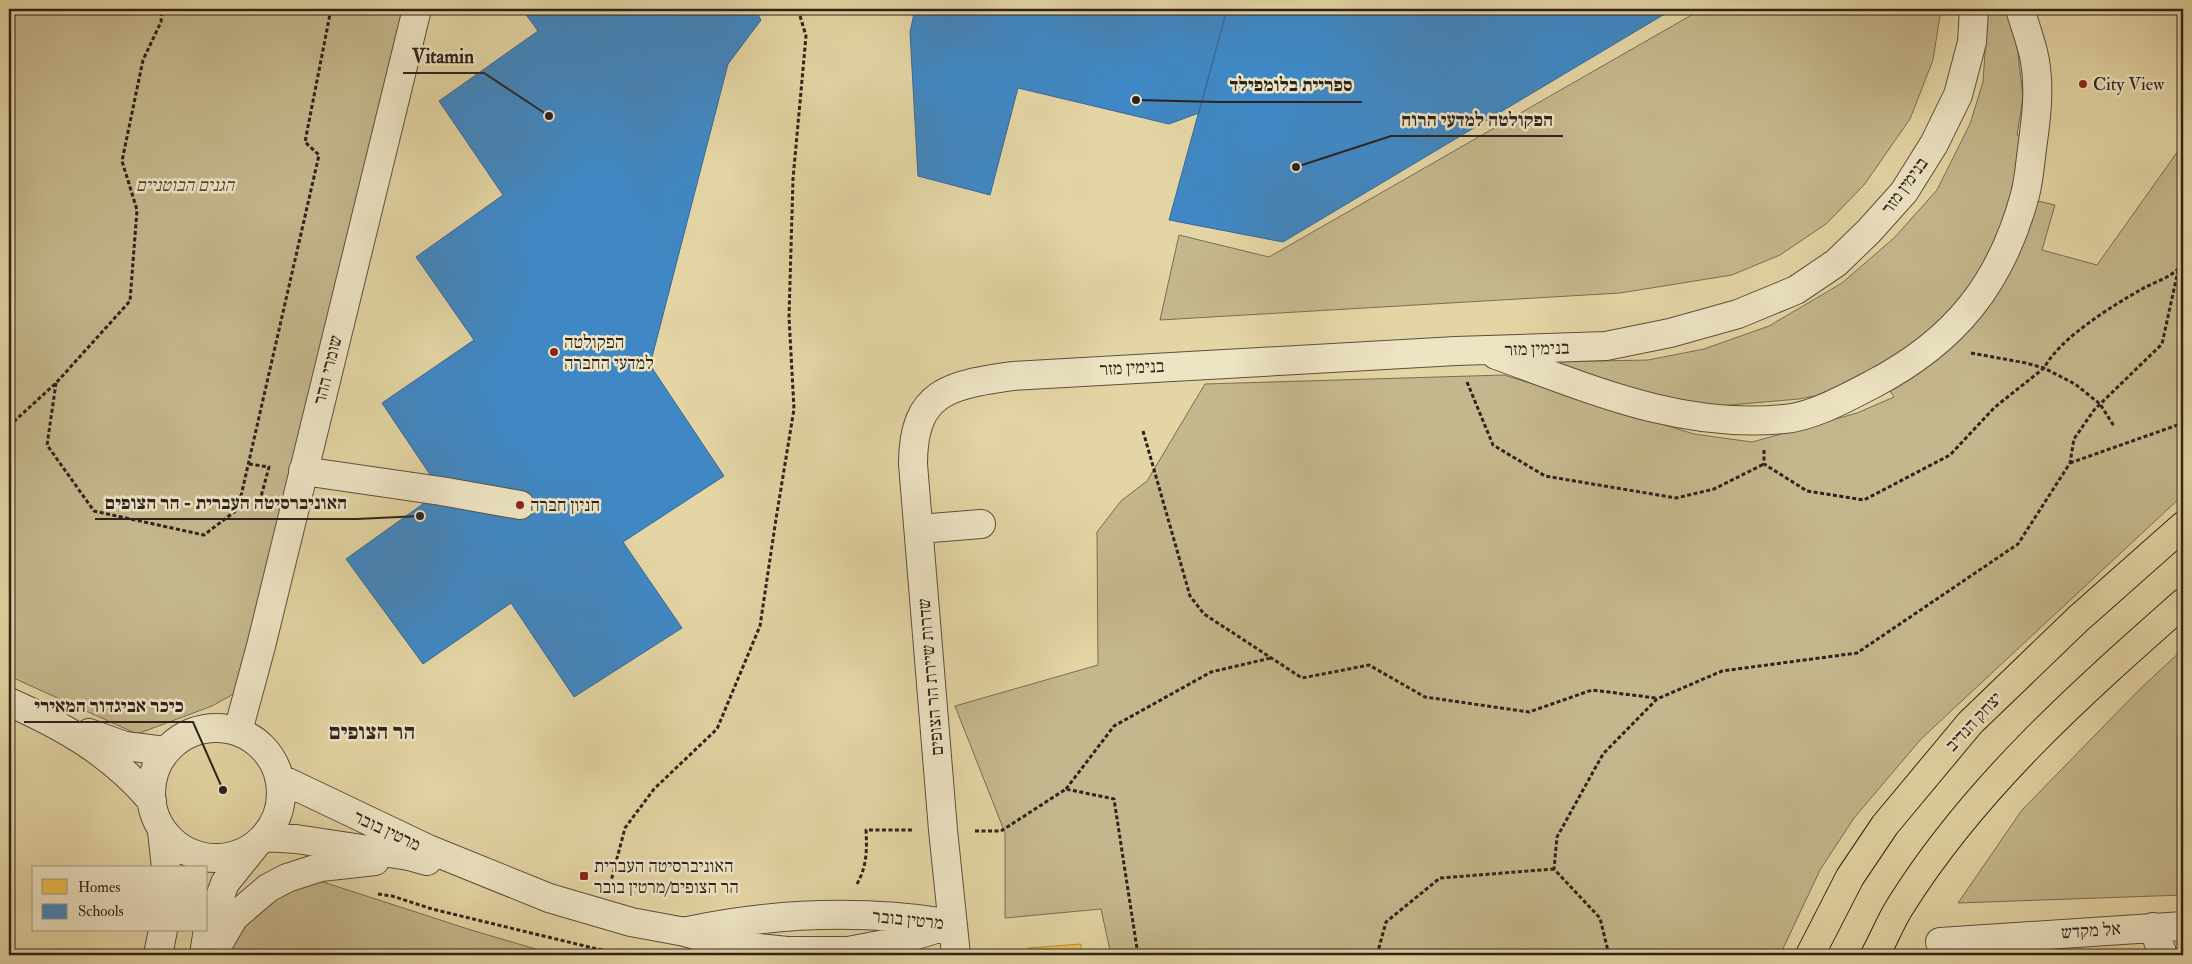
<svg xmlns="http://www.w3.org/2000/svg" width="2192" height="964" font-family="'IM FELL Double Pica','Frank Ruhl Libre',serif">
	<rect width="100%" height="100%" fill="#e4d5a4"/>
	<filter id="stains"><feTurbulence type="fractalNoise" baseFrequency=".004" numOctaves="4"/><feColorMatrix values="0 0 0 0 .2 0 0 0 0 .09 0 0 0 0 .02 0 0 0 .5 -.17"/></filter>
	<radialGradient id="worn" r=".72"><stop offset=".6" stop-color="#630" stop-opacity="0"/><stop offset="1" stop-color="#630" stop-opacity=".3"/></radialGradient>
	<path fill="#c5b78d" stroke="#7a6c55" d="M9 9H412L239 691 212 706 137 734 9 676Z
		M1702 9H1941L1933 60 1910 119 1864 185 1826 224 1780 255 1732 275 1620 293 1160 320 1179 235 1269 257Z
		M1988 9H2007L2016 37 2023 97 2017 135 2035 139 2015 196 2055 205 2042 250 2097 265 2183 144V495L1921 739 1854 818 1820 870 1780 955H1111L1101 909 1005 918V833L955 706 1098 665 1097 532 1121 501 1147 481 1205 384 1504 375 1694 434 1752 442 1857 413 1894 397 1887 386 1898 353 1840 391 1799 399 1718 406 1649 394 1546 362 1648 360 1704 349 1769 326 1842 283 1894 238 1937 190 1970 124 1983 82Z
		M2183 649V895L1958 903 2022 810 2140 689Z
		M314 879 471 930 556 955H230L237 920 268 897Z"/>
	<path fill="#f2c14e" stroke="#b7913f" d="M1081 944 1082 955H1028V948Z"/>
	<path fill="#3f88c5" stroke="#3a6993" d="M522 9H755L761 20 728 64 650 365 724 476 623 542 682 628 574 697 511 603 423 664 346 559 441 491 382 403 474 340 416 257 503 195 439 101 538 31Z
		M915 9H1227L1199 113 1169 124 1018 88 990 195 918 176 910 32Z
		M1227 9H1673L1283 242 1169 220Z"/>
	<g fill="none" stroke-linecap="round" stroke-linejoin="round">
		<g stroke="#5c4f3f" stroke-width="30">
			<path id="minor" d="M1496 355C1591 389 1680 429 1784 419 1812 417 1848 397 1873 384 1955 341 2001 284 2025 195 2029 180 2030 164 2032 149 2036 120 2040 90 2035 61 2032 44 2025 26 2020 9
				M303 471 441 491 520 505
				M919 529 981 524
				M9 702C65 727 111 753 152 801
				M151 793a65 65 0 1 1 130 0a65 65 0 1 1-130 0Z
				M238 731 261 646 417 9
				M89 733 125 746 165 751
				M279 778 428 849 549 898 631 922 685 932 730 945 787 951H848L890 943 952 924
				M162 831 166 868
				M265 837 296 839 409 856 427 861
				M2153 927 2163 955
				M688 931C773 913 862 910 948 923
				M1940 942 2183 926
				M205 948 208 929 225 883 254 847
				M158 955 163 930
				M212 955 234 917 268 888 287 878 321 867 375 861
				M956 955 943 830 913 464C913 390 951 385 1013 376L1456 351 1606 346 1670 333 1738 314 1796 290 1836 263 1869 231 1904 192 1934 144 1958 95 1972 42 1974 9"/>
		</g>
		<g stroke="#2e221d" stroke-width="30">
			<path id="major" d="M1810 955 1850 877 1885 825 1970 723 2078 619 2183 526
				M1875 955C1884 939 1891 920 1901 905 1975 787 2080 694 2183 603"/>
		</g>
		<path stroke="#2e221d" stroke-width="3" stroke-dasharray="4 2.5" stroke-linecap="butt" d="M1971 353 2026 363 2044 368 2075 384 2100 404 2114 426
			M1467 382 1493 445 1545 476 1676 498 1714 489 1764 464
			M56 383 47 445 94 511 204 535 238 509 319 155 305 142 331 9
			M9 426 56 383 130 301 137 210 122 161 143 60 161 22 162 9
			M1143 431 1190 596 1204 614 1302 678 1369 665 1425 697 1529 712 1592 690 1656 698
			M1764 450V464L1807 491 1864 500 1950 455 1995 407 2044 368C2060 338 2112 306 2142 289 2156 281 2174 277 2183 263
			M2070 463 2183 423
			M249 464 269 467 258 508 263 509
			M1066 789 1114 726 1211 672 1271 658
			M975 831H1001L1066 789 1114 799 1138 955
			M857 884C867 866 867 850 866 830H913
			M610 885 625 828 654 789 717 729 760 626 776 519 794 409 789 317 793 179 806 36 798 9
			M378 894 392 896 432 909 622 955
			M1377 955 1386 922 1440 878 1554 869
			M1609 955 1600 918 1554 869 1557 837 1603 754 1657 699 1722 671 1857 653 2018 544 2070 463 2074 439 2094 410 2162 344 2178 271"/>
		<use href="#minor" stroke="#ede4c4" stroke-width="28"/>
		<use href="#major" stroke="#e4d5a4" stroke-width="28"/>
	</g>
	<g fill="#8f2418" stroke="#ede4c4" stroke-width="2">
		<circle cx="2083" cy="84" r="5"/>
		<circle cx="554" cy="352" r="5"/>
		<circle cx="520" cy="505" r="5"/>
		<rect x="579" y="871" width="10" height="10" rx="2.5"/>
	</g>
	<g text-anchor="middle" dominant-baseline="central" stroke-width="5" stroke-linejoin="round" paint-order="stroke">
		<g font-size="18" fill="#2e221d" stroke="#ede4c4" text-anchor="start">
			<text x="2093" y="84">City View</text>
			<text x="564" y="342">הפקולטה<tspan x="564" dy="21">למדעי החברה</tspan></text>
			<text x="530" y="505">חניון חברה</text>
			<text x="594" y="866">האוניברסיטה העברית<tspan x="594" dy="21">הר הצופים/מרטין בובר</tspan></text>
		</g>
		<g font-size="18" font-style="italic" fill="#544739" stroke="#ede4c4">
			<text x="185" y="185">הגנים הבוטניים</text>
		</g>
		<g font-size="18" fill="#2e221d" stroke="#ede4c4">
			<text transform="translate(1905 186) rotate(-54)">בנימין מזר</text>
			<text transform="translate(1537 349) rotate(-2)">בנימין מזר</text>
			<text transform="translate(1132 368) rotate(-3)">בנימין מזר</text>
			<text transform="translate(328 370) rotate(-76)">שומרי ההר</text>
			<text transform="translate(931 677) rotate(-95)">שדרות שיירת הר הצופים</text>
			<text transform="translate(1974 722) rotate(-47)">יצחק הנדיב</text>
			<text transform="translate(387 831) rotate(25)">מרטין בובר</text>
			<text transform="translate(908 920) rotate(6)">מרטין בובר</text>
			<text transform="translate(2091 931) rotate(-4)">אל מקדש</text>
		</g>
		<g font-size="22" font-weight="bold" fill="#2e221d" stroke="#ede4c4">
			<text x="372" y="732">הר הצופים</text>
		</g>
	</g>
	<path fill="none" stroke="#2e221d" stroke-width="2" d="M549 116L484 73H403M1136 100L1219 102H1362M1296 167L1391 136H1563M420 516L357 519H95M223 790L193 722H24"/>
	<g fill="#2e221d" stroke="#ede4c4" stroke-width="2">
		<circle cx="549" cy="116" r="5"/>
		<circle cx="1136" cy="100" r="5"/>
		<circle cx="1296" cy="167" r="5"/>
		<circle cx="420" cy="516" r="5"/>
		<circle cx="223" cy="790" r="5"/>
	</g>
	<g font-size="19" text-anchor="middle" font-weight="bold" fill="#2e221d" stroke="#ede4c4" stroke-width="5" stroke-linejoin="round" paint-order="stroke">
		<text x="443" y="63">Vitamin</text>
		<text x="1291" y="91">ספריית בלומפילד</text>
		<text x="1477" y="126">הפקולטה למדעי הרוח</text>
		<text x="226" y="509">האוניברסיטה העברית - הר הצופים</text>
		<text x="109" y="712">כיכר אביגדור המאירי</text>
	</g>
	<rect width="2192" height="964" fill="none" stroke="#e4d5a4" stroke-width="30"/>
	<rect x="10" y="10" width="2172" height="944" fill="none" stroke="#2e221d" stroke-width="2.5"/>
	<rect x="15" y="15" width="2162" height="934" fill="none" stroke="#2e221d"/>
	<rect x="32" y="866" width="175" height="65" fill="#ede4c4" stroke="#a19681"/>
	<rect x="42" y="879" width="25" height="15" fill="#f2c14e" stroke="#a19681"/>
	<text x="78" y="892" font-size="15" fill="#2e221d">Homes</text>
	<rect x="42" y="904" width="25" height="15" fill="#3f88c5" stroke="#a19681"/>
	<text x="78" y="916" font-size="15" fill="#2e221d">Schools</text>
	<rect width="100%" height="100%" filter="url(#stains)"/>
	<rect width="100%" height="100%" fill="url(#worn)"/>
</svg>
